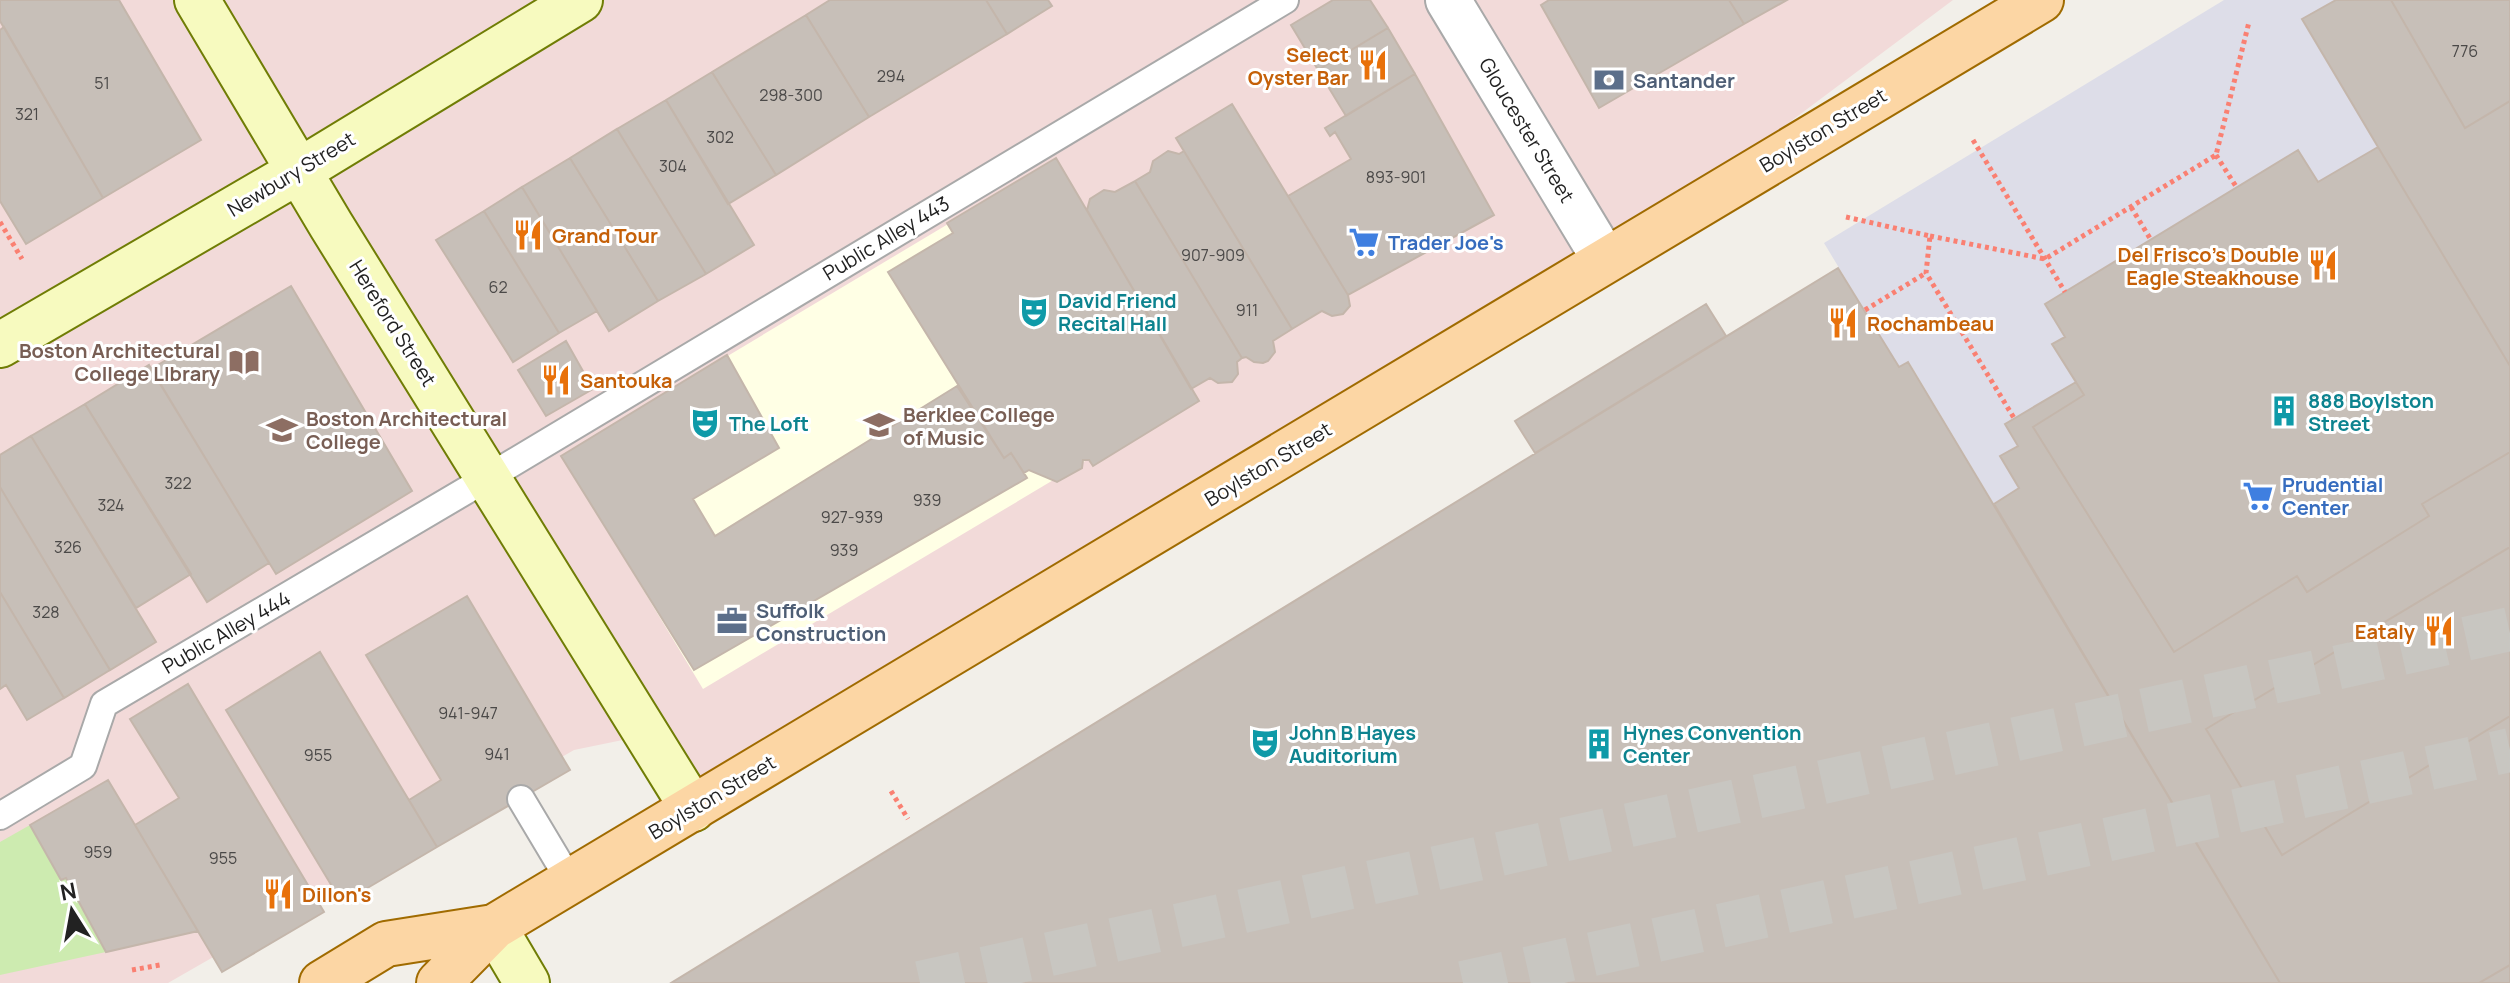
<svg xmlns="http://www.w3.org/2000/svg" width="2510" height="983" font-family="Manrope,sans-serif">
	<rect width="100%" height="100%" fill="#f2efe9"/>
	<path fill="#f2dad9" d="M0 0H1953L1605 260 693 809 647 735 574 750 168 983H0Z"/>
	<path fill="#ffffe5" d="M1055 160 1196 395 703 689 562 455Z"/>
	<path fill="#cdebb0" d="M30 825 61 879 66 878 106 952 0 975V842Z"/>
	<path fill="#dddde8" d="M2224 0H2336L2302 20 2378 147 2318 182 2046 305 2065 337 2053 344 2076 382 2005 424 2018 446 2000 457 2019 488 1994 504 1909 362 1899 367 1824 243Z"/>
	<path fill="#c7bfb8" stroke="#c4b6ab" stroke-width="2" d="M0 0H119L201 140 103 198 0 21Z
		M830 0H986L1007 34 869 117 806 15Z
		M986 0H1048L1052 6 1007 34Z
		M1333 0H1370L1388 28 1318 70 1291 25Z
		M1549 0H1729L1744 24 1599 108 1541 5Z
		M1729 0H1787L1744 24Z
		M2336 0H2391L2465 128 2510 101V965L2479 983H2280L1994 504 2019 488 2000 456 2018 446 2005 424 2076 382 2052 344 2065 337 2045 304 2298 150 2318 182 2378 147 2302 19Z
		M2391 0H2510V101L2465 128Z
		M806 15 869 117 776 175 712 72Z
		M4 27 103 198 26 244 0 201V30Z
		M1388 28 1415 74 1346 116 1318 70Z
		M712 72 776 175 728 204 666 100Z
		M1415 74 1494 215 1348 295 1288 196 1351 159 1335 132 1330 136 1325 128Z
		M666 100 754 245 706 274 617 129Z
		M1232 104 1348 295 1350 306 1343 314 1332 316 1322 311 1292 329 1176 138Z
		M617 129 706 274 658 301 570 158Z
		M2378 147 2510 366V452L2422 504 2429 516 2307 592 2297 576 2174 652 2033 427 2084 395 2052 344 2065 337 2045 304 2298 150 2318 182Z
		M1168 151 1179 154 1184 151 1292 329 1273 341 1275 352 1268 361 1263 363 1254 362 1246 357 1242 358 1135 181 1150 172 1153 161Z
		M570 158 658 301 609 331 522 187Z
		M1056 158 1199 401 1093 466 1089 460H1083L1082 468 1057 482 1029 470 1024 473 1011 453 1004 458 888 272 953 233 947 223Z
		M1135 181 1242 358 1237 362 1238 374 1232 382 1218 383 1210 378 1191 389 1087 210 1090 199 1104 190 1115 192Z
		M522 187 597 311 559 333 484 211Z
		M484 211 559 333 513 362 436 240Z
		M1838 268 1899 367 1908 362 2280 983H671Z
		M291 286 412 491 276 574 151 369Z
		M1706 304 1726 336 1535 453 1515 421Z
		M566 341 593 389 546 416 518 370Z
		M727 355 779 448 693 499 715 536 957 386 1004 458 1011 453 1027 478 694 670 561 456Z
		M149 365 269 563 207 602 85 404Z
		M85 404 191 574 136 608 31 436Z
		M31 436 156 642 110 670 0 487V455Z
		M0 487 110 670 64 698 0 592Z
		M2510 547V716L2282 855 2206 729Z
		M0 592 64 698 27 720 6 685 0 689Z
		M467 596 570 770 437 847 409 800 441 780 366 655Z
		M320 652 437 847 342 903 226 710Z
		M188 684 324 912 222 972 135 825 179 798 130 719Z
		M108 780 135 825 198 931 106 952 66 878 61 880 30 825Z
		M2510 965V983H2479Z"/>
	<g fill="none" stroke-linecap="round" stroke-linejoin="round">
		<path stroke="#c8c6c1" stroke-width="44" stroke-dasharray="44 22" stroke-linecap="butt" d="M920 983 2510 629
			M1463 983 2510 750"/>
		<g stroke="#a9a9a9" stroke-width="30">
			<path id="service" d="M521 799 570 881
				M0 816 83 766 104 704 489 477 1285 0"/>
		</g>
		<g stroke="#a9a9a9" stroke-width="48">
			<path id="minor" d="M1448 0 1605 260"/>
		</g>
		<g stroke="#707d05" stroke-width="48">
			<path id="secondary" d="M197 0 331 225 693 809
				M0 345 299 171 580 0
				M494 927 527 983"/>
		</g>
		<g stroke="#a06b00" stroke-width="48">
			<path id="primary" d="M322 983 386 944 494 927
				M439 983 494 927 2041 0"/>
		</g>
		<path stroke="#fa8072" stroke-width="5" stroke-dasharray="4 4" stroke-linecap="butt" d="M1973 140 2065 292
			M2216 155 2237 188
			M2131 207 2151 240
			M1846 217 1930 236 1926 273 2014 418
			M0 222 22 259
			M1930 236 2045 259 2216 155 2249 22
			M1865 310 1926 273
			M891 791 908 819
			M132 970 160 965"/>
		<use href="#service" stroke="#fff" stroke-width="26"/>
		<use href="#minor" stroke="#fff" stroke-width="44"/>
		<use href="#secondary" stroke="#f7fabf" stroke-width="44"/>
		<use href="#primary" stroke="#fcd6a4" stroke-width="44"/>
	</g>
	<defs>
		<g id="restaurant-bare" transform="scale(2.4)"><path d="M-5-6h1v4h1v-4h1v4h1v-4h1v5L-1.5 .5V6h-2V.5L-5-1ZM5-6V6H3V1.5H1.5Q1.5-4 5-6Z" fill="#e8710a" stroke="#fff" stroke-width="2.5" paint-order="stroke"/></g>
		<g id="bank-bare" transform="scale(2.4)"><path d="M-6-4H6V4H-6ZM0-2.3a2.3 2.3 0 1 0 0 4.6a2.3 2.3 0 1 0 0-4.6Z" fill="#5c6f8a" stroke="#fff" stroke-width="2.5" paint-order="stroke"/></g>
		<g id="supermarket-bare" transform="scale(2.4)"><path d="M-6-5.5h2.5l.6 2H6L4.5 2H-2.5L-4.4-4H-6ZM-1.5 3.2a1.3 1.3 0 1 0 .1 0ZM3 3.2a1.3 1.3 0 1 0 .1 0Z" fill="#3f7fe0" stroke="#fff" stroke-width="2.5" paint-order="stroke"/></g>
		<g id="theatre-bare" transform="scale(2.4)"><path d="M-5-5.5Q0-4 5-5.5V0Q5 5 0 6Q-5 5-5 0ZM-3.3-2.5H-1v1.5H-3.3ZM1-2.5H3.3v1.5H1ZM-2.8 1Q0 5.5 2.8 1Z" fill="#0f9aa8" stroke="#fff" stroke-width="2.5" paint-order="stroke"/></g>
		<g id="library-bare" transform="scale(2.4)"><path d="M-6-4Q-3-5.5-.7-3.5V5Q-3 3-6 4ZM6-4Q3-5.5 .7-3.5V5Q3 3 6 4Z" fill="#8d6e63" stroke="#fff" stroke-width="2.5" paint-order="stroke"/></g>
		<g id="building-bare" transform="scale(2.4)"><path d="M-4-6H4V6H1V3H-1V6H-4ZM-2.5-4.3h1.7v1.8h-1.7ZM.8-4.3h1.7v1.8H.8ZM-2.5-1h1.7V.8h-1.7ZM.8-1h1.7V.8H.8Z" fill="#0f9aa8" stroke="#fff" stroke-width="2.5" paint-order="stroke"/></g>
		<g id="university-bare" transform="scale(2.4)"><path d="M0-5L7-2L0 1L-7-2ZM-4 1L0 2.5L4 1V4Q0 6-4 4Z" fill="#8d6e63" stroke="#fff" stroke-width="2.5" paint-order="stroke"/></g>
		<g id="office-bare" transform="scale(2.4)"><path d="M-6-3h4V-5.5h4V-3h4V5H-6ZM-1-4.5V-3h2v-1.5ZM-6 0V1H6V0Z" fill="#5c6f8a" stroke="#fff" stroke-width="2.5" paint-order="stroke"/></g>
	</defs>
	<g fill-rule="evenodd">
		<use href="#restaurant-bare" x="1373" y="65"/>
		<use href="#bank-bare" x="1609" y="80"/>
		<use href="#restaurant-bare" x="528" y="235"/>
		<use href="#supermarket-bare" x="1364" y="242"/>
		<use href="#restaurant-bare" x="2323" y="265"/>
		<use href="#theatre-bare" x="1034" y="312"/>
		<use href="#restaurant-bare" x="1843" y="323"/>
		<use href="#library-bare" x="244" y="362"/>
		<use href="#restaurant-bare" x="556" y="380"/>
		<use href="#building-bare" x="2284" y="411"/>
		<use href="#theatre-bare" x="705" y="423"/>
		<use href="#university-bare" x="879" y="425"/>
		<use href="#university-bare" x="282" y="430"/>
		<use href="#supermarket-bare" x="2258" y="496"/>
		<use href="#office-bare" x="732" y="621"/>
		<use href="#restaurant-bare" x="2439" y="631"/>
		<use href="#theatre-bare" x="1265" y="743"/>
		<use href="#building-bare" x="1599" y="744"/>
		<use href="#restaurant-bare" x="278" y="894"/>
	</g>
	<g text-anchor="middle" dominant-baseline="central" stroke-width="6" stroke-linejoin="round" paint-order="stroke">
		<g font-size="16" fill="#4b4948">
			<text x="2465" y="51">776</text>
			<text x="891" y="76">294</text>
			<text x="102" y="83">51</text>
			<text x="791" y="95">298-300</text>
			<text x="27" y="114">321</text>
			<text x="720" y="137">302</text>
			<text x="673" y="166">304</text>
			<text x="1396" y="177">893-901</text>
			<text x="1213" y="255">907-909</text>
			<text x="498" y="287">62</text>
			<text x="1247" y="310">911</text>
			<text x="178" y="483">322</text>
			<text x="927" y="500">939</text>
			<text x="111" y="505">324</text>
			<text x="852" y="517">927-939</text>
			<text x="68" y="547">326</text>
			<text x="844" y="550">939</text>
			<text x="46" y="612">328</text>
			<text x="468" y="713">941-947</text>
			<text x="497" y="754">941</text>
			<text x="318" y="755">955</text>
			<text x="98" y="852">959</text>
			<text x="223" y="858">955</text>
		</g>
		<g font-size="20" font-weight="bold" fill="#c56008" stroke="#fff" text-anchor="start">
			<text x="1349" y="54" text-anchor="end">Select<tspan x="1349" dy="23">Oyster Bar</tspan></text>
			<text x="552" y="235">Grand Tour</text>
			<text x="2299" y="254" text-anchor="end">Del Frisco's Double<tspan x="2299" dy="23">Eagle Steakhouse</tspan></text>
			<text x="1867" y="323">Rochambeau</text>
			<text x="580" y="380">Santouka</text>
			<text x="2415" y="631" text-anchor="end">Eataly</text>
			<text x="302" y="894">Dillon's</text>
		</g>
		<g font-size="20" font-weight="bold" fill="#4e5e75" stroke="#fff" text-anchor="start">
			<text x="1633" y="80">Santander</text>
			<text x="756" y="610">Suffolk<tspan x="756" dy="23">Construction</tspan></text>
		</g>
		<g font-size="20" fill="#222" stroke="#fff">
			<text transform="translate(1527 130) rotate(59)">Gloucester Street</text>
			<text transform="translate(1823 130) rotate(-31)">Boylston Street</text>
			<text transform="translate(291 174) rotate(-31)">Newbury Street</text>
			<text transform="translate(886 238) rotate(-31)">Public Alley 443</text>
			<text transform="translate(393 323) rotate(58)">Hereford Street</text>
			<text transform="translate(1268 464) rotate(-31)">Boylston Street</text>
			<text transform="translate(226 632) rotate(-30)">Public Alley 444</text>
			<text transform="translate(712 797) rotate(-31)">Boylston Street</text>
		</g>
		<g font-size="20" font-weight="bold" fill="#366cbe" stroke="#fff" text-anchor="start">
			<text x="1388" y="242">Trader Joe's</text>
			<text x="2282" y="484">Prudential<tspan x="2282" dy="23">Center</tspan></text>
		</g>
		<g font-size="20" font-weight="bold" fill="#0d838f" stroke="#fff" text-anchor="start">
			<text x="1058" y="300">David Friend<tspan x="1058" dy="23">Recital Hall</tspan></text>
			<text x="2308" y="400">888 Boylston<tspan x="2308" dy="23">Street</tspan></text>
			<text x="729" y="423">The Loft</text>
			<text x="1289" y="732">John B Hayes<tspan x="1289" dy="23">Auditorium</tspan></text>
			<text x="1623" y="732">Hynes Convention<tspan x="1623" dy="23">Center</tspan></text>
		</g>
		<g font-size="20" font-weight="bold" fill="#785e54" stroke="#fff" text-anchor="start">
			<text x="220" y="350" text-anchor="end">Boston Architectural<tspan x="220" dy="23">College LIbrary</tspan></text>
			<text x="903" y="414">Berklee College<tspan x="903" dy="23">of Music</tspan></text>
			<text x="306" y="418">Boston Architectural<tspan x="306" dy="23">College</tspan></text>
		</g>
	</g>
	<g transform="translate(72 911) rotate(349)" stroke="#ffffff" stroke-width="6" paint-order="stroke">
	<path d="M0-6L14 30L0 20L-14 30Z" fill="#222222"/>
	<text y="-12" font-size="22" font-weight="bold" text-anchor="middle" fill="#222222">N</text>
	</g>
</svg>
